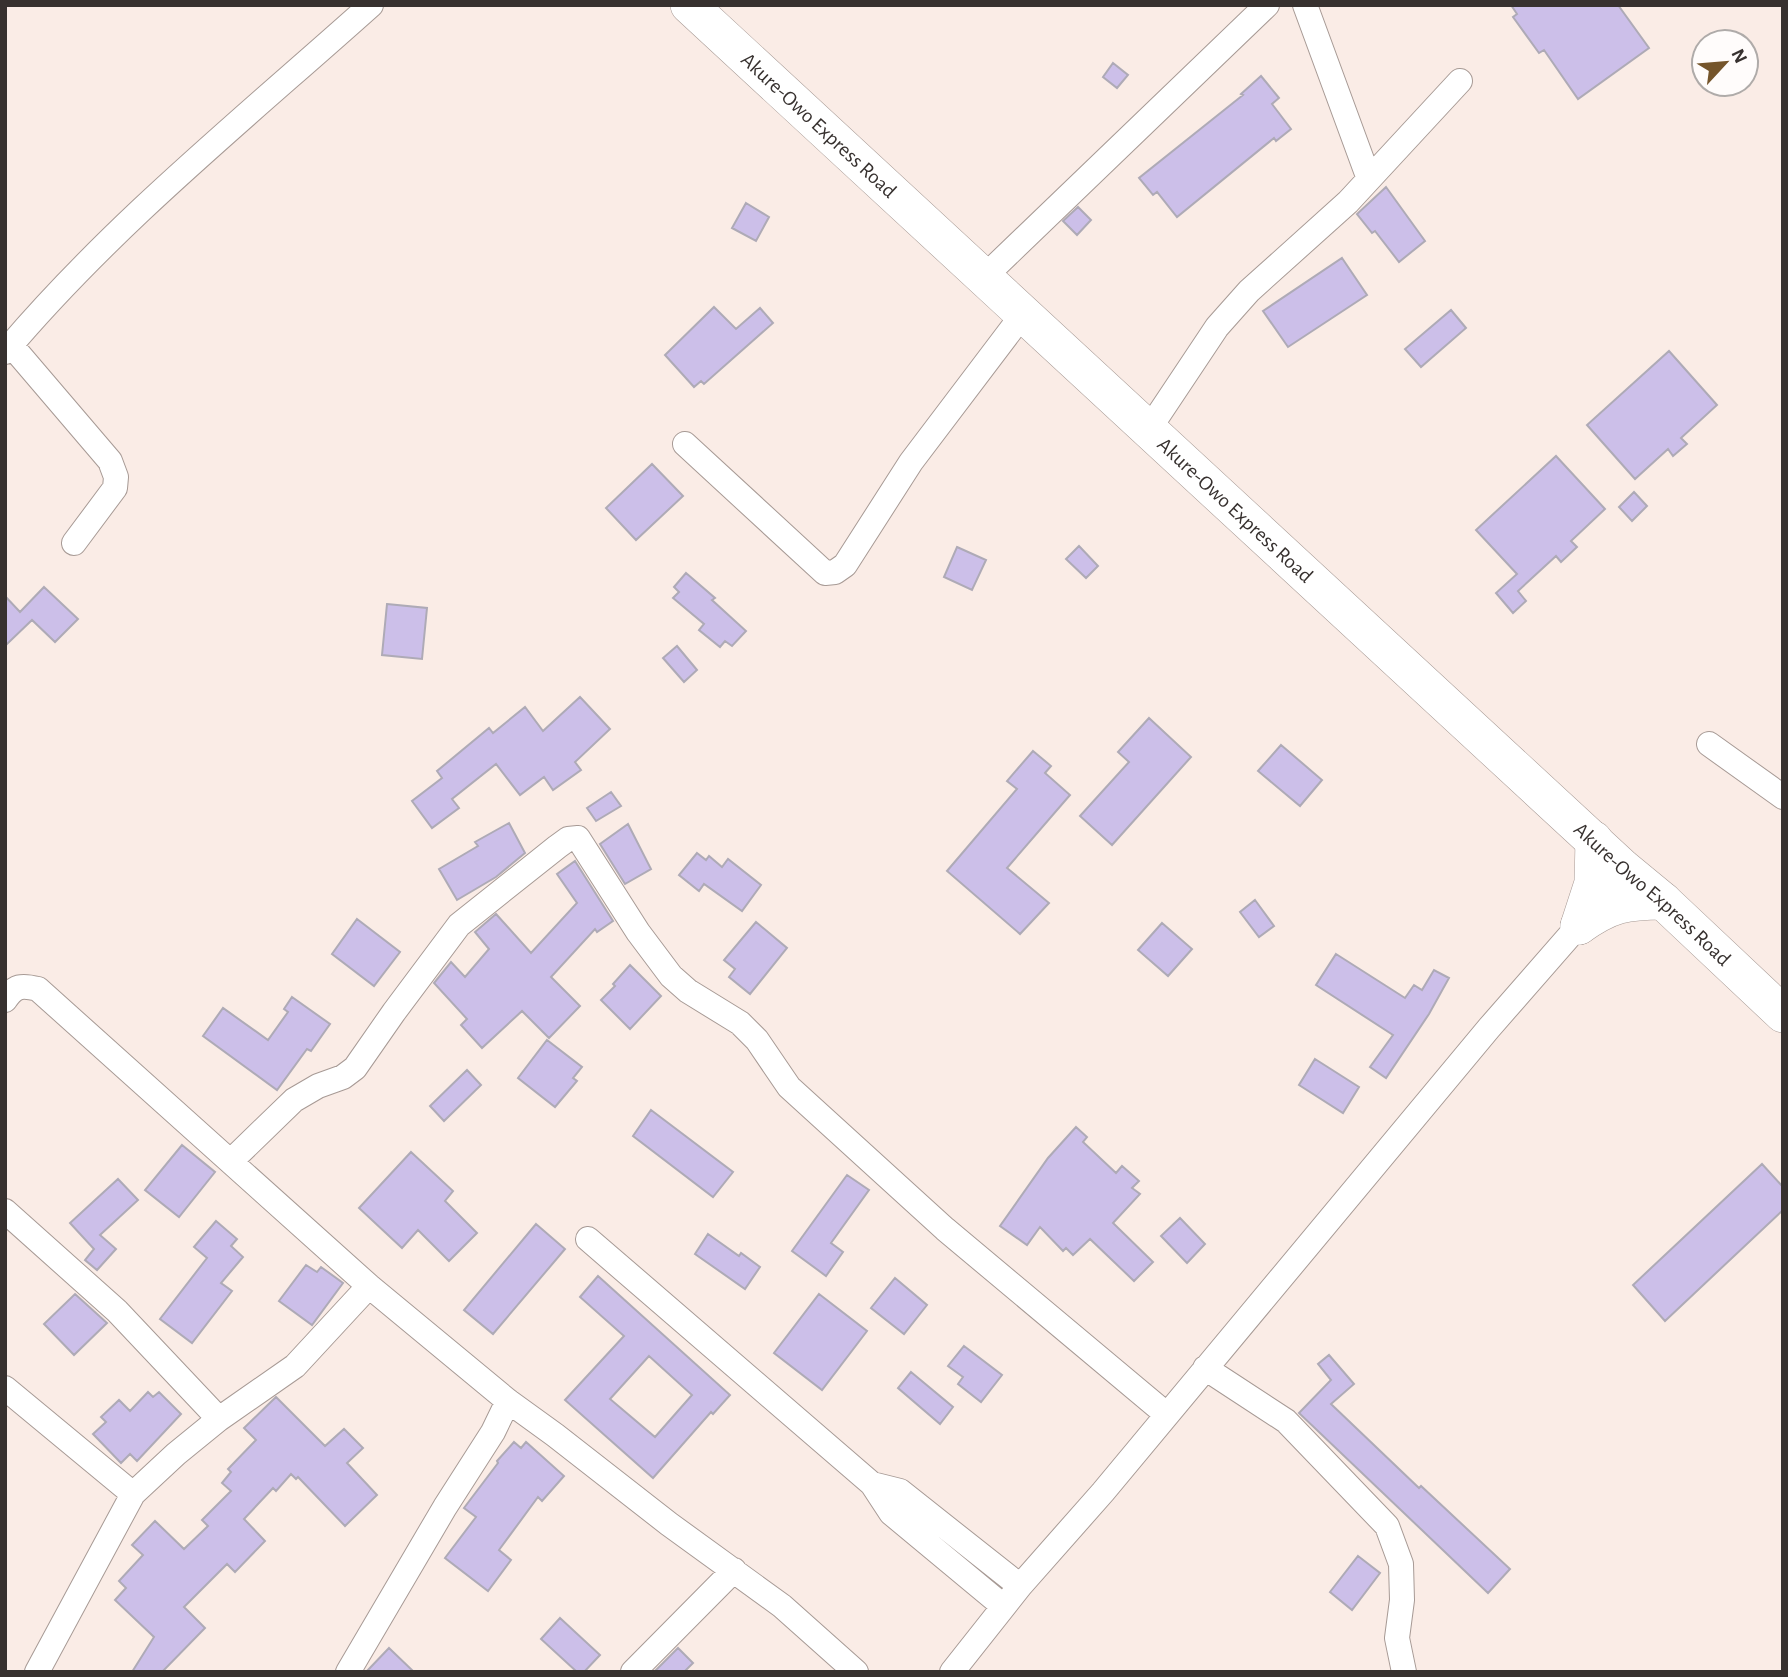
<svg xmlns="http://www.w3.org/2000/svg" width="1788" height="1677" font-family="'Alegreya Sans',sans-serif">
	<rect width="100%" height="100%" fill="#faece6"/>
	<path fill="#ccbfe9" stroke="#aeaab6" stroke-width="2" fill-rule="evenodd" d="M1511 5H1618L1649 48 1578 99 1544 50 1539 53 1513 17 1517 14Z
		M1113 63 1128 75 1117 88 1103 77Z
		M1261 76 1279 98 1272 104 1291 129 1276 141 1274 138 1177 217 1157 192 1153 195 1139 178 1243 95 1241 94Z
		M1386 187 1425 241 1399 262 1375 231 1372 233 1357 214Z
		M746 203 769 217 756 241 732 228Z
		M1078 207 1091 220 1077 235 1063 221Z
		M1342 258 1367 295 1288 347 1263 311Z
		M714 307 736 329 760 308 773 323 704 384 701 381 694 387 665 355Z
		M1451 310 1466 328 1421 367 1405 349Z
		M1669 351 1717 405 1681 438 1687 444 1673 456 1668 449 1635 479 1587 425Z
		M1556 456 1605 509 1571 541 1577 547 1561 562 1556 556 1518 591 1526 601 1513 613 1496 593 1517 574 1476 530Z
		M652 464 683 496 636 540 606 508Z
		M1634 492 1647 506 1632 521 1619 507Z
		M1079 546 1098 566 1086 578 1066 559Z
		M957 547 986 560 972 590 944 577Z
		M686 573 715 598 712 600 746 631 732 646 725 641 720 647 699 630 704 624 673 598 679 592 674 587Z
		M44 587 78 619 55 642 32 620 5 646V596L20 612Z
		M387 604 427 608 422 659 382 655Z
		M677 646 697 670 684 682 663 658Z
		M580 697 610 729 575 762 581 770 553 790 544 777 520 795 496 764 452 799 459 808 432 828 412 801 442 778 437 771 489 728 493 733 525 707 543 731Z
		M1149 718 1191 757 1112 845 1080 816 1129 762 1118 752Z
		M1281 745 1322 780 1300 806 1258 771Z
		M1033 751 1051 766 1045 773 1070 795 1007 868 1049 903 1020 934 947 871 1017 789 1007 781Z
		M611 792 621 806 596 821 587 808Z
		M509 823 525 853 496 877 457 900 439 869 478 846 475 842Z
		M628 824 651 869 625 884 600 844Z
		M697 853 706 860 709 856 722 867 728 859 761 885 742 911 704 884 699 891 679 875Z
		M575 861 613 921 597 932 595 929 551 977 580 1006 549 1038 522 1011 482 1048 461 1025 467 1019 434 983 451 962 465 977 489 949 475 932 496 914 531 953 577 903 557 874Z
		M1255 900 1274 926 1259 937 1240 912Z
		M357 919 400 952 374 986 332 954Z
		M756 922 787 948 750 994 729 977 735 969 724 960Z
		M1162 923 1192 949 1168 976 1138 950Z
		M1336 954 1405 998 1414 985 1422 990 1434 970 1449 978 1429 1014 1386 1078 1370 1067 1393 1035 1316 985Z
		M630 965 661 996 630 1029 601 1000 615 986 613 984Z
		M292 997 330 1024 311 1051 307 1049 277 1090 203 1036 223 1008 268 1040 288 1012 284 1009Z
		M547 1040 582 1067 573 1078 577 1081 555 1107 518 1078Z
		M1315 1059 1359 1087 1343 1113 1299 1085Z
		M467 1070 481 1085 444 1121 430 1106Z
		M651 1110 733 1172 713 1197 633 1136Z
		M1076 1127 1087 1137 1083 1142 1116 1173 1122 1166 1139 1181 1132 1188 1140 1194 1113 1223 1153 1262 1134 1281 1090 1239 1073 1255 1066 1248 1063 1251 1040 1227 1027 1245 1000 1226 1048 1158Z
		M182 1145 215 1172 179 1217 145 1190Z
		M411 1152 453 1191 445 1201 477 1233 449 1261 418 1230 402 1248 359 1208Z
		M1762 1164 1783 1187V1210L1665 1321 1633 1285Z
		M847 1175 869 1190 831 1243 843 1252 826 1276 792 1251Z
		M118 1179 138 1200 100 1235 116 1249 97 1270 85 1260 94 1249 70 1223Z
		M1180 1218 1205 1244 1187 1263 1161 1236Z
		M216 1221 237 1239 231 1246 243 1257 221 1283 232 1291 192 1343 160 1319 207 1258 194 1247Z
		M536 1224 565 1249 493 1334 464 1310Z
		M708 1234 739 1256 741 1253 760 1267 745 1289 695 1254Z
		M306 1265 317 1272 321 1267 343 1283 312 1325 279 1301Z
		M598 1276 730 1395 713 1414 711 1412 653 1478 565 1400 624 1336 580 1297ZM649 1356 692 1395 655 1437 610 1399Z
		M895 1278 927 1305 904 1334 871 1308Z
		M75 1294 107 1323 74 1355 44 1324Z
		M819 1294 867 1331 822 1390 774 1353Z
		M964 1346 1002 1375 981 1402 958 1384 963 1377 948 1366Z
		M1329 1355 1354 1384 1331 1404 1419 1488 1421 1486 1510 1569 1488 1593 1299 1413 1331 1380 1318 1364Z
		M911 1372 953 1407 940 1424 898 1388Z
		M148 1392 153 1397 159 1392 181 1414 137 1461 130 1454 121 1463 93 1434 106 1422 101 1417 119 1400 130 1411Z
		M276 1397 325 1446 344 1429 363 1448 347 1463 377 1495 345 1526 298 1477 296 1479 291 1474 276 1491 273 1488 244 1519 265 1541 235 1572 227 1564 184 1607 205 1628 162 1672H132L154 1637 115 1600 126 1588 119 1581 143 1555 132 1545 155 1521 184 1549 208 1526 202 1520 231 1491 222 1483 231 1472 228 1469 256 1440 244 1428Z
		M514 1442 521 1448 526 1442 564 1476 542 1501 538 1497 499 1550 511 1560 488 1591 445 1558 476 1517 464 1508 498 1463 497 1461Z
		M1358 1556 1380 1573 1352 1610 1330 1592Z
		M560 1618 600 1655 584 1672H577L541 1639Z
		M389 1648 414 1672H366Z
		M678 1648 693 1663 684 1672H654Z"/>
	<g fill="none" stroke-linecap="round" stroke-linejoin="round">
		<g stroke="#a79a95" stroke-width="26">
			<path id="minor" d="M1305 5 1369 179
				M983 278 1267 5
				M11 345 110 461 116 477 115 488 74 543
				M5 352C113 224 246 117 371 5
				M1149 429 1217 327 1249 291 1348 202 1460 81
				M685 444 825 573 835 572 845 565 911 462 1023 314
				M1709 744 1783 797
				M5 1000C15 985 22 985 38 989L369 1286 508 1401 555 1435 669 1524 782 1606 856 1672
				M231 1161 294 1100 318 1086 343 1077 355 1068 394 1012 459 925 557 847 568 839 578 838 638 932 671 976 688 991 740 1023 757 1040 789 1087 945 1229 1166 1414
				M5 1211 117 1311 219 1419 295 1366 369 1286
				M588 1239 872 1484 891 1513 1003 1606
				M1205 1368 1286 1421 1387 1526 1401 1564 1402 1600 1397 1638 1404 1672
				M5 1388 133 1494
				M872 1484 900 1491 1020 1586
				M37 1672 133 1494 176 1454 219 1419
				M348 1672 445 1507 493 1432 508 1401
				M633 1672 734 1570
				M952 1672 1020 1586 1103 1492 1489 1028 1593 909 1623 868"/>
		</g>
		<g stroke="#a79a95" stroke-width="38">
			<g id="highway">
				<path id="s1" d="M689 5 1623 868 1663 901 1783 1014"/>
				<path d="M1579 926C1610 904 1626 901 1663 901"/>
				<path d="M1579 926 1593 883 1594 840"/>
			</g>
		</g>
		<use href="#minor" stroke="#fff" stroke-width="24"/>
		<use href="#highway" stroke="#fff" stroke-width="37"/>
	</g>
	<g text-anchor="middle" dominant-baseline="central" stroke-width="7" stroke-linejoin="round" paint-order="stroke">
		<g font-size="21" fill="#37312f" stroke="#fffcfb">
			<text stroke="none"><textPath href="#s1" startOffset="177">Akure-Owo Express Road</textPath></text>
			<text stroke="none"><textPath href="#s1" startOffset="744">Akure-Owo Express Road</textPath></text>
			<text stroke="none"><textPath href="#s1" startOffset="1311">Akure-Owo Express Road</textPath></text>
		</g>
	</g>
	<rect width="1788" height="1677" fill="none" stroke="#37312f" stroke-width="14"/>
	<g transform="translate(1725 63) rotate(64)"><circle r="33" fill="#fffcfb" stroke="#afaba9" stroke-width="2"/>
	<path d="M0-5L12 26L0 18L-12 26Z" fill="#75552b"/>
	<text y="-10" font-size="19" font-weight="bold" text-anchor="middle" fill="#37312f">N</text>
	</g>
</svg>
